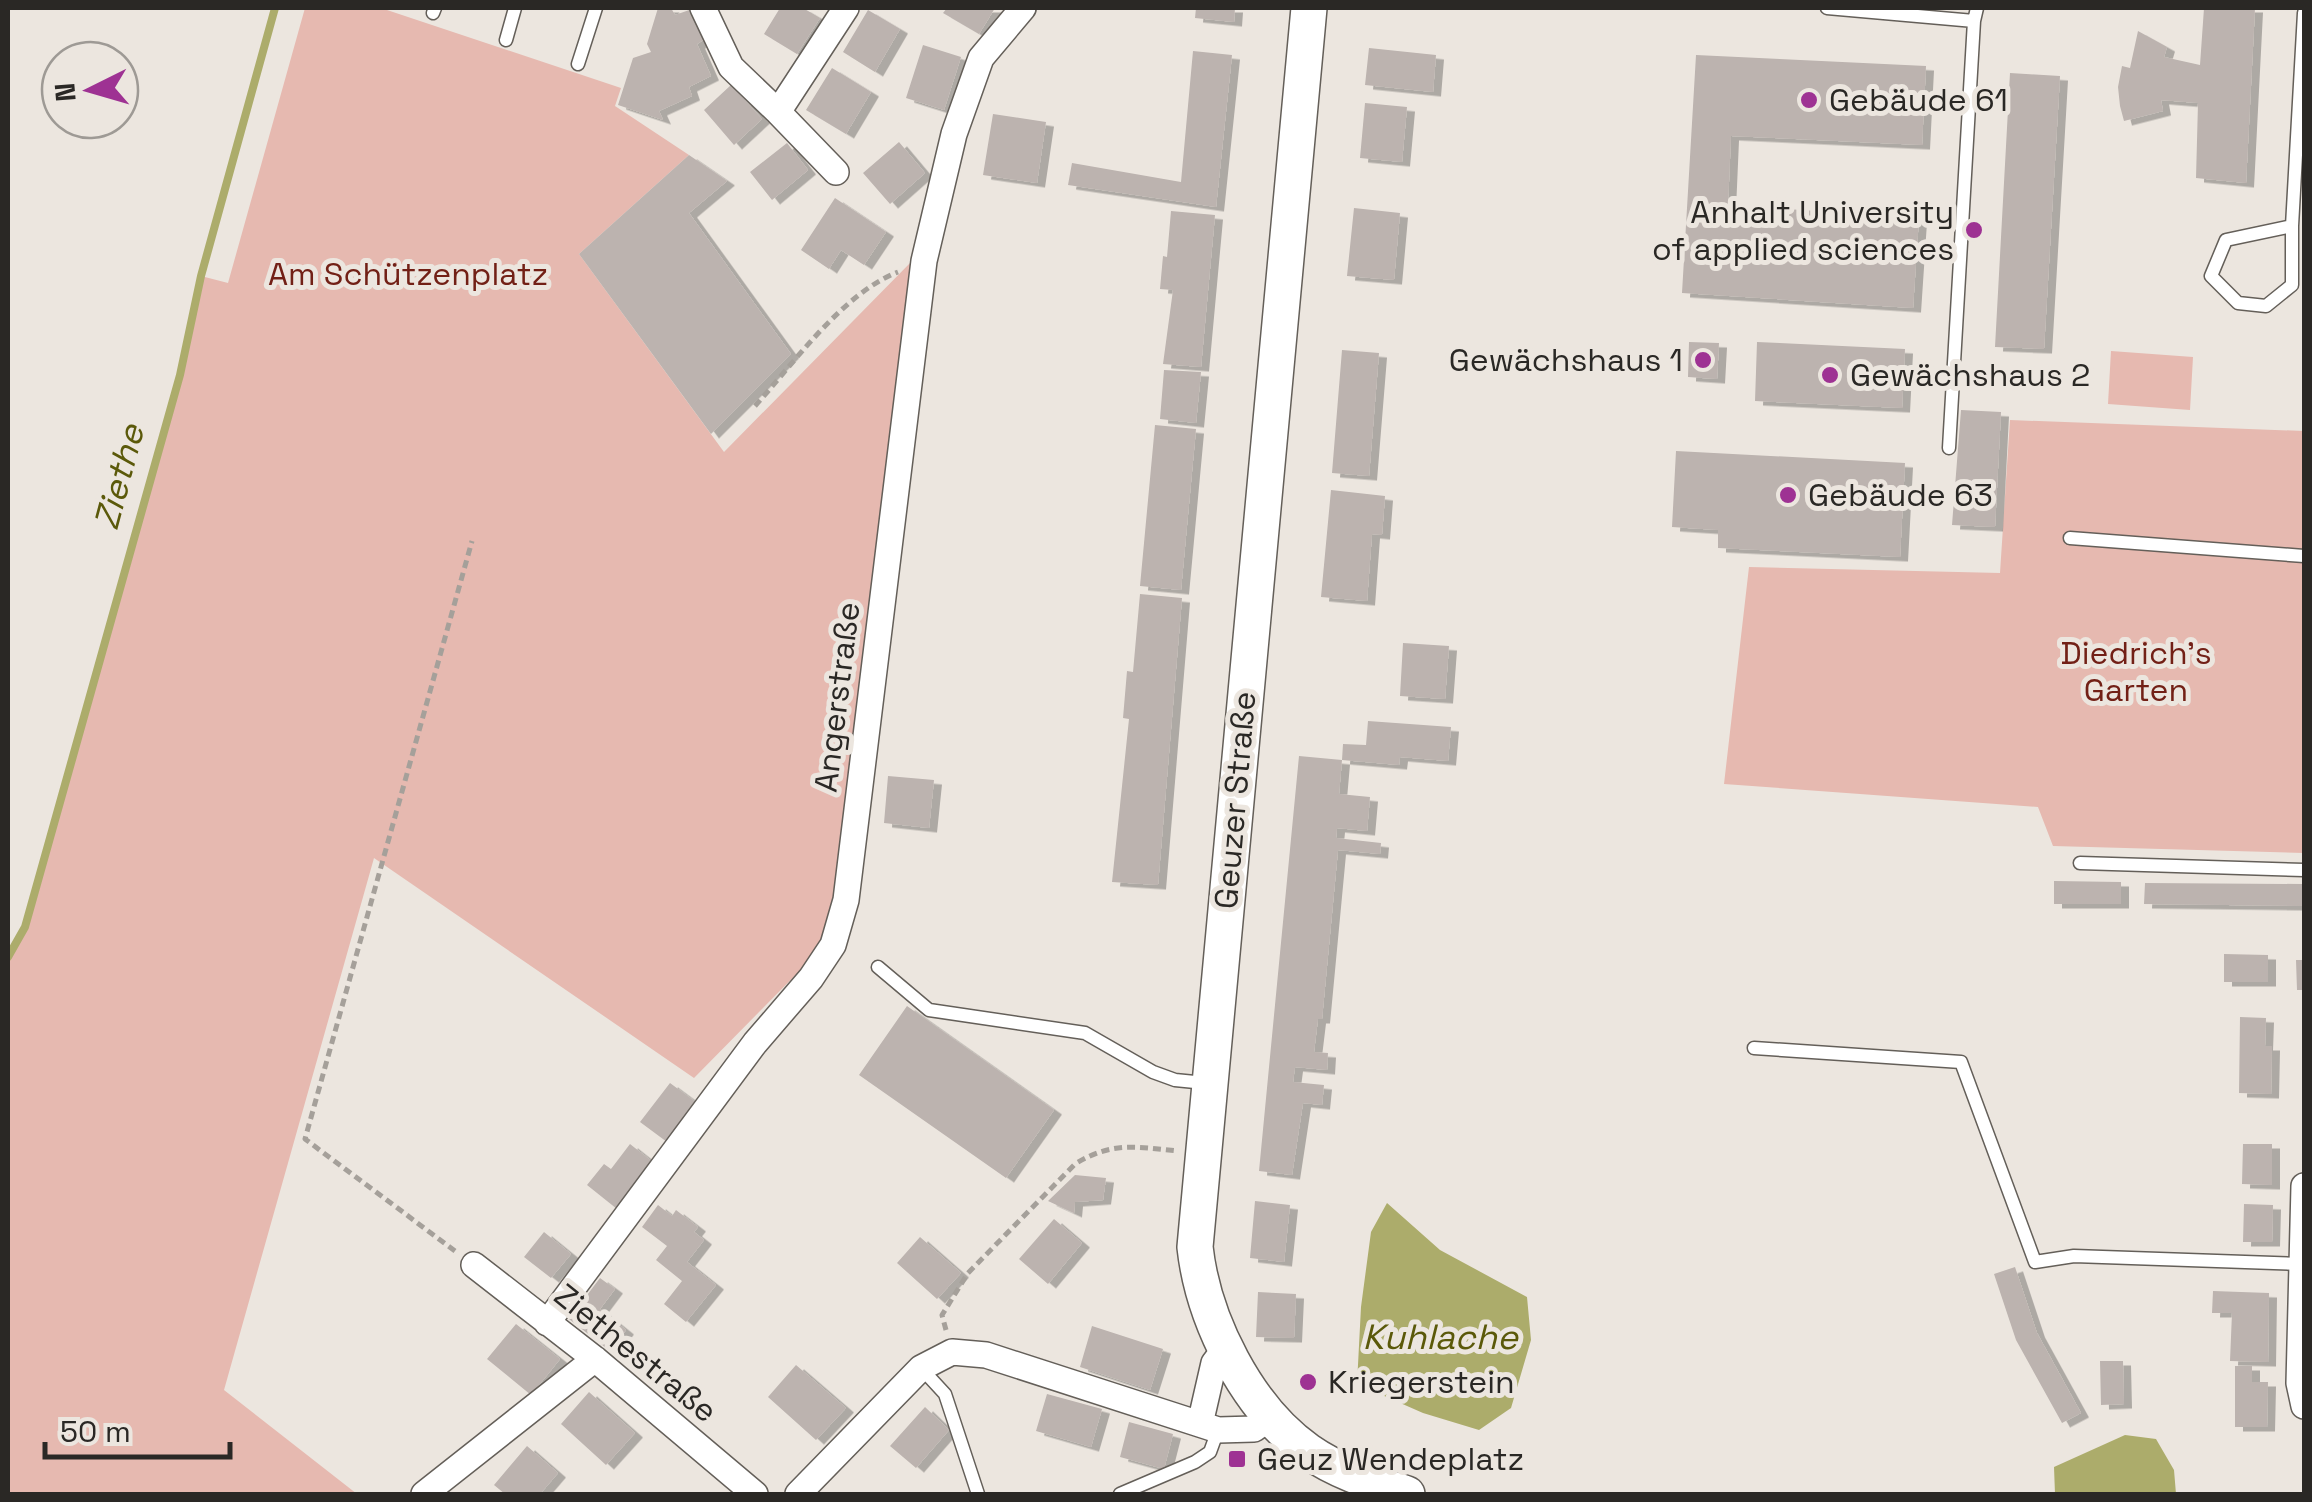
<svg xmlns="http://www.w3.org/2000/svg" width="2312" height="1502" font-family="'Space Grotesk',sans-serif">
	<defs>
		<filter id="shadow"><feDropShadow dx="8" dy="4.5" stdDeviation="0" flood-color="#0004"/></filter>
	</defs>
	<rect width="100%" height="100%" fill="#ece6df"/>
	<path fill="#e6b9b0" d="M305 8H381L621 88 615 106 689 155 579 254 724 452 913 260 829 941 694 1078 374 858 224 1390 357 1494H8V958L25 927 180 375 201 276 228 283Z
		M2111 351 2193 357 2190 410 2108 404Z
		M2010 420 2304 431V853L2053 846 2038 807 1724 784 1749 567 2000 573Z"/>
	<path fill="#acac6b" d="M1387 1203 1440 1250 1527 1297 1531 1340 1511 1408 1479 1430 1423 1413 1357 1384 1361 1307 1371 1232Z
		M2125 1435 2156 1439 2174 1470 2176 1494H2055L2054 1467Z"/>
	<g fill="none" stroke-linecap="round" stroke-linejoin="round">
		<path stroke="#acac6b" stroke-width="8" d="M8 957 25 927 180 375 201 276 275 8"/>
	</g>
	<path fill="#bcb3af" filter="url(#shadow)" d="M658 8H671L675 15 695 8 708 37 697 44 711 76 689 87 692 96 659 111 663 120 618 105 633 58 651 52 647 44Z
		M780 8H803L820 18 797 54 764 34Z
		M947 8H995L979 34 943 13Z
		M1196 8H1235L1234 22 1195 18Z
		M2204 8H2255L2246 183 2196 178 2198 103 2161 100 2163 111 2124 121 2120 106 2118 87 2122 66 2130 68 2138 31 2167 47 2164 57 2200 65Z
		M868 10 900 29 875 72 843 52Z
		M923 45 961 57 944 110 906 98Z
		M1369 48 1436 55 1433 92 1365 85Z
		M1193 51 1232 55 1216 207 1068 185 1072 163 1181 182Z
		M1696 55 1926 66 1922 145 1731 136 1728 205 1919 218 1913 308 1682 293Z
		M832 68 871 92 846 134 806 110Z
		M2010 73 2060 76 2044 349 1995 347Z
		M731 85 762 119 734 145 704 110Z
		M1365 103 1407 107 1402 162 1360 158Z
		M993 114 1046 122 1037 183 983 175Z
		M899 142 925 173 890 204 863 173Z
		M787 143 808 170 772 200 750 172Z
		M689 155 727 181 689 213 791 354 711 434 579 254Z
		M835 198 886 232 864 265 841 250 829 269 801 250Z
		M1354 208 1400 213 1394 280 1347 276Z
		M1171 211 1215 215 1201 367 1163 364 1173 290 1160 289 1163 256 1167 257Z
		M1689 342 1719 343 1717 379 1688 377Z
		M1757 342 1905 349 1902 408 1755 401Z
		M1342 350 1379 353 1369 476 1332 473Z
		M1164 370 1201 372 1196 423 1160 419Z
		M1961 410 2001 412 1995 527 1952 525Z
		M1155 425 1196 429 1181 590 1140 586Z
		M1676 451 1905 463 1900 557 1718 548V530L1672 527Z
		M1331 490 1385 496 1382 535 1372 534 1367 601 1321 597Z
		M1140 594 1182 598 1158 885 1112 882 1129 719 1123 718 1127 671 1133 672Z
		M1403 643 1449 646 1445 699 1400 696Z
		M1368 721 1451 727 1448 761 1400 757 1399 765 1342 760 1343 744 1366 745Z
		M1299 756 1342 760 1339 794 1370 797 1367 831 1337 828 1336 838 1381 843 1380 854 1338 850 1322 1019H1318L1314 1052 1328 1053 1327 1070 1295 1067 1293 1082 1324 1085 1322 1105 1303 1103 1292 1175 1259 1171Z
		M888 776 934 780 929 828 884 823Z
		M2054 881 2121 882V904H2054Z
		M2145 883 2304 884V906L2144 904Z
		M2224 954 2268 955V982H2224Z
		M2296 960H2304V990H2297Z
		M907 1006 1054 1110 1006 1178 859 1075Z
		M2240 1017 2266 1018 2265 1046H2272L2271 1094 2239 1093Z
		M670 1083 697 1103 667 1142 640 1122Z
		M630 1144 654 1163 617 1209 587 1185 604 1164 611 1169Z
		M2243 1144H2272V1185L2242 1184Z
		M1075 1175 1106 1178 1103 1200 1075 1202 1074 1213 1048 1201Z
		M1255 1201 1290 1205 1284 1262 1250 1258Z
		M2244 1204 2273 1205 2272 1242H2243Z
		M658 1205 672 1216 676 1210 698 1227 694 1232 704 1240 687 1262 716 1285 686 1322 664 1304 682 1281 656 1260 667 1246 642 1227Z
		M1054 1219 1082 1243 1048 1284 1019 1259Z
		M544 1232 571 1254 551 1278 524 1257Z
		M920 1237 961 1273 937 1299 897 1263Z
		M2015 1267 2037 1333 2081 1413 2062 1423 2016 1340 1994 1274Z
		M600 1278 615 1289 600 1309 626 1330 610 1351 569 1319Z
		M2213 1291 2269 1293 2268 1362 2230 1361 2232 1313H2212Z
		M1258 1292 1296 1294 1294 1338 1256 1337Z
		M516 1324 560 1359 531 1395 487 1359Z
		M1092 1326 1163 1349 1150 1390 1080 1367Z
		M2100 1361H2123L2124 1404 2101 1405Z
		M796 1365 846 1408 816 1440 768 1397Z
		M2235 1366H2252V1382H2268L2267 1427H2235Z
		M589 1392 635 1433 606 1465 561 1424Z
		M1047 1394 1102 1409 1091 1447 1036 1431Z
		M925 1407 949 1430 916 1468 890 1446Z
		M1129 1422 1173 1434 1164 1469 1120 1457Z
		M527 1446 558 1473 540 1494H505L494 1485Z"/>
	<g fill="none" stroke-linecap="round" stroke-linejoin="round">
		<g stroke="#645f59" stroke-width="15">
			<path id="service" d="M1827 8 1974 21 1977 8
				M433 13 435 8
				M506 40 515 8
				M578 64 596 8
				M2292 226 2226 240 2211 276 2238 303 2266 306 2292 285V226L2304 13
				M1949 448 1974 21
				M2070 538 2304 556
				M2080 863 2304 870
				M878 967 929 1010 1085 1033 1153 1072 1175 1080 1205 1083
				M1754 1048 1961 1062 2035 1262 2074 1256 2302 1264
				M921 1368 945 1394 978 1494
				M1120 1494 1195 1462 1210 1452 1218 1430"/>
		</g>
		<g stroke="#645f59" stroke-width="28">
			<path id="minor" d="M703 8 731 67 778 112
				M836 172 778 112 846 8
				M2304 1186 2299 1383 2304 1406
				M474 1265 595 1359 755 1494
				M547 1323 755 1043 811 978 833 945 846 900 924 261 954 134 981 58 1023 8
				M1200 1424 1214 1363 1227 1346
				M424 1494 595 1359
				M798 1494 921 1368 952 1352 986 1355 1218 1430 1254 1429 1271 1417"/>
		</g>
		<g stroke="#645f59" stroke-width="38">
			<path id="secondary" d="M1309 8 1195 1247C1203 1320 1247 1408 1308 1451 1338 1472 1374 1483 1407 1494"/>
		</g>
		<path stroke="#a5a09a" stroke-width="5" stroke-dasharray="8 5" stroke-linecap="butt" d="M755 406C794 363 843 293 898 272
			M455 1251 305 1139 472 541
			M946 1330 942 1315 968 1273 1075 1164C1112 1141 1137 1147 1178 1151"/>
		<use href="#service" stroke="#fff" stroke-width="12"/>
		<use href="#minor" stroke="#fff" stroke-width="25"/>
		<use href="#secondary" stroke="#fff" stroke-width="35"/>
	</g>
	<g fill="#9e3293" stroke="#ece6df" stroke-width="4">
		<circle cx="1809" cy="100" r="10"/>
		<circle cx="1974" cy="230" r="10"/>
		<circle cx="1703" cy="360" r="10"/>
		<circle cx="1830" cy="375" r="10"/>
		<circle cx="1788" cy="495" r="10"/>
		<circle cx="1308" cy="1382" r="10"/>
		<rect x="1227" y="1449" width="20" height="20" rx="5"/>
	</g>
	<g text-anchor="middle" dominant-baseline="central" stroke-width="10" stroke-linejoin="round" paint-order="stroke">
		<g font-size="32" fill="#2a2825" stroke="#ece6df" text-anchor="start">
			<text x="1829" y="100">Gebäude 61</text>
			<text x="1954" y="212" text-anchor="end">Anhalt University<tspan x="1954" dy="37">of applied sciences</tspan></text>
			<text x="1683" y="360" text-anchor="end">Gewächshaus 1</text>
			<text x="1850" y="375">Gewächshaus 2</text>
			<text x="1808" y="495">Gebäude 63</text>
			<text x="1328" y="1382">Kriegerstein</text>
			<text x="1257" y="1459">Geuz Wendeplatz</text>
		</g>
		<g font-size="32" fill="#722016" stroke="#ece6df">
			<text x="408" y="274">Am Schützenplatz</text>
			<text x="2136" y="653">Diedrich's<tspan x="2136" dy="37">Garten</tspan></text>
		</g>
		<g font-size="32" fill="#2a2825" stroke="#ece6df">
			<text transform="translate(837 697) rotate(-83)">Angerstraße</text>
			<text transform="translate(1235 800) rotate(-85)">Geuzer Straße</text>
			<text transform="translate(636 1353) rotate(39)">Ziethestraße</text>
		</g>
		<g font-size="35" font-style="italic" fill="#5b590a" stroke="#ece6df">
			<text transform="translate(119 477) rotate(-75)">Ziethe</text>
			<text x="1440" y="1337">Kuhlache</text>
		</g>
	</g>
	<rect width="2312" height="1502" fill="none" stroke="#2a2825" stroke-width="20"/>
	<g transform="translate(90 90) rotate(265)"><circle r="48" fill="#ece6df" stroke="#9e9a95" stroke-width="2.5"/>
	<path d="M0-8L18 38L0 25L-18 38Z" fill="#9e3293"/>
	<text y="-15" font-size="28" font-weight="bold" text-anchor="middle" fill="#2a2825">N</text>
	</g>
	<path d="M45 1442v15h185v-15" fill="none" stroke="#2a2825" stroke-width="5"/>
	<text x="60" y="1442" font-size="30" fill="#2a2825" stroke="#ece6df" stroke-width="8" paint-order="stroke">50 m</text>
</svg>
